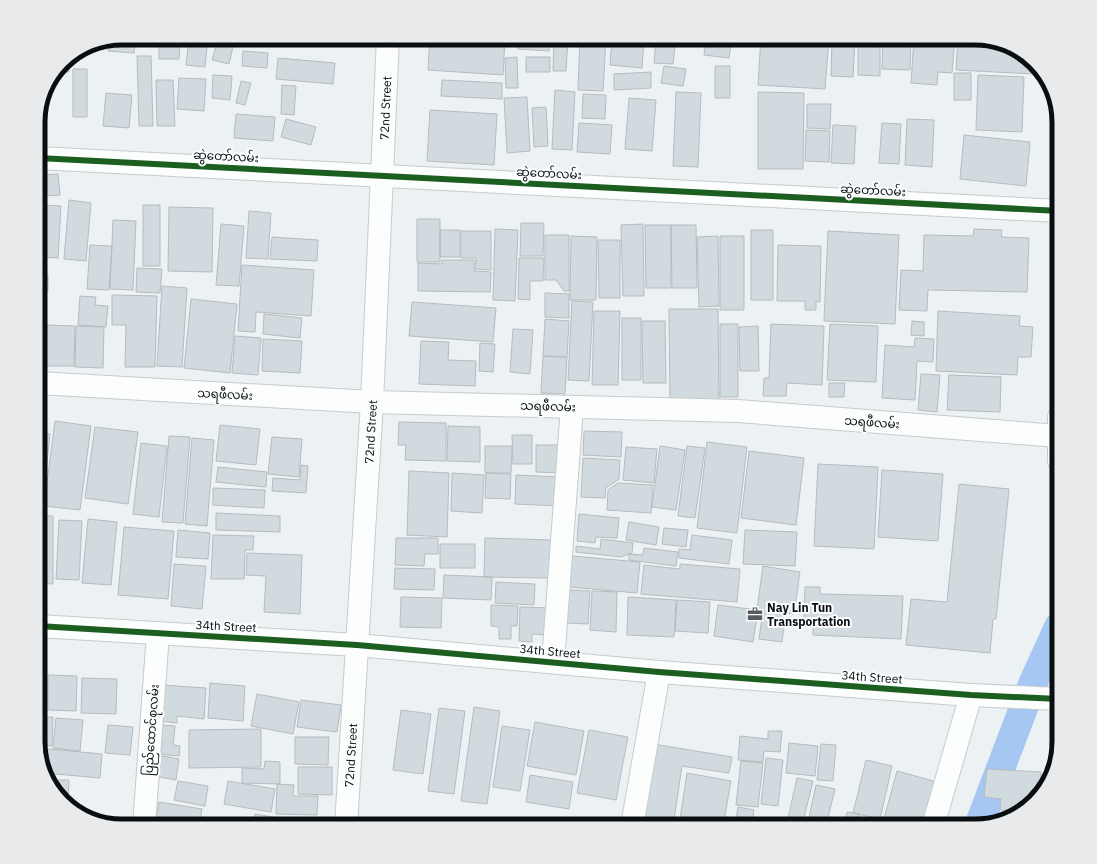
<svg xmlns="http://www.w3.org/2000/svg" width="1097" height="864" font-family="'IBM Plex Sans','Noto Sans Myanmar',sans-serif">
	<rect width="100%" height="100%" fill="#ecf1f4"/>
	<g fill="none" stroke-linecap="round" stroke-linejoin="round">
		<path stroke="#a5c7f2" stroke-width="29" d="M979 825 1033 683 1059 626"/>
	</g>
	<path fill="#d1dadf" stroke="#b8bbbe" d="M122 38H136L134 53 108 51 109 41Z
		M159 38H180L179 59H159Z
		M189 38H208L205 67 186 65Z
		M218 38H235L229 64 212 60Z
		M259 38H304V43L259 42Z
		M430 38H505L503 75 428 70Z
		M519 38H550L549 51 518 49Z
		M554 38H568L566 71H553Z
		M580 38H606L603 91 578 90Z
		M612 38H644L642 68 610 65Z
		M656 38H676L673 64 654 63Z
		M706 38H732L729 58 704 55Z
		M761 38H829L825 89 758 85Z
		M832 38H855L853 77 831 76Z
		M858 38H880V76L858 75Z
		M883 38H911L910 70 882 69Z
		M914 38H955L952 73 938 72 937 85 911 83Z
		M958 38H975L1007 44 1030 59 1035 65 1034 74 956 70Z
		M243 51 268 53 267 68 242 66Z
		M137 56H151L153 126H139Z
		M70 57 69 72 57 71 67 59Z
		M517 57 518 88H506L505 58Z
		M526 57H550V72H526Z
		M278 58 335 63 333 84 276 79Z
		M664 66 686 69 683 86 661 83Z
		M715 66H730V98H715Z
		M73 69H87V117H73Z
		M651 72V88L614 90V74Z
		M954 73H971V100H954Z
		M213 75 232 76 230 100 212 98Z
		M978 75 1024 77 1022 132 976 130Z
		M179 78 206 79 204 111 177 109Z
		M156 80H173L175 126H157Z
		M442 80 502 83V99L441 96Z
		M241 81 251 83 245 105 236 103Z
		M282 85 296 86 294 115 281 114Z
		M555 90 575 92 572 150 552 149Z
		M676 92 701 93 698 167 673 166Z
		M758 92 804 93 803 169H758Z
		M106 93 132 95 129 128 103 126Z
		M583 94 606 95 605 119 582 118Z
		M527 97 530 151 507 153 504 98Z
		M629 98 656 100 652 151 625 149Z
		M807 104H831L830 129 807 128Z
		M546 107 548 146 534 147 532 108Z
		M430 110 497 114 494 165 427 161Z
		M236 114 275 117 273 141 234 138Z
		M286 119 316 127 311 145 281 137Z
		M907 119 934 120 932 167 905 165Z
		M579 123 612 125 610 154 577 152Z
		M882 123 901 124 899 164 879 163Z
		M833 125 856 126 854 164 831 163Z
		M806 130 830 131 829 162 805 161Z
		M964 135 1030 142 1026 186 960 179Z
		M58 174 60 195 44 196 43 175Z
		M38 197H40L38 223Z
		M69 200 91 203 86 261 64 259Z
		M44 205 61 206 58 258 41 257Z
		M143 205H160V266H143Z
		M169 207 213 208 212 272 168 271Z
		M249 211 271 213 268 259 246 258Z
		M417 219H440V262H417Z
		M113 220 136 221 133 290 110 289Z
		M521 223H544L543 256H520Z
		M221 224 244 226 239 286 216 285Z
		M643 224 644 296H623L621 225Z
		M645 225H671V288H646Z
		M671 225H696L697 288H672Z
		M495 229 518 230 515 301 493 300Z
		M974 229 1002 230 1001 237 1029 238 1027 292 928 290 927 311 899 310 901 270 923 271 924 235 973 236Z
		M440 230H460V257H440Z
		M751 230H773V300H751Z
		M461 231H491V270L475 269 476 258H461Z
		M828 231 899 235 895 324 824 321Z
		M545 235H569V291H564L556 280H545Z
		M571 236 597 237 596 300H570Z
		M718 236 719 306 699 307 697 237Z
		M720 236H744V310H720Z
		M272 237 318 240 317 261 270 259Z
		M598 240H620V298H599Z
		M90 245 112 246 109 290 87 289Z
		M778 245 821 246 820 302 816 301V310H805V301H777Z
		M519 258H544L543 281H530V300L518 299Z
		M442 260H474V271L491 272 490 292 418 291V263L442 264Z
		M242 265 314 270 311 316 256 312 255 332 238 331Z
		M137 268 162 269 160 293 136 292Z
		M38 274 48 275V291H38Z
		M162 286 187 288 182 367 157 366Z
		M38 293 45 294 43 332H38Z
		M545 293 569 294V318L545 317Z
		M112 295 157 296 155 367H125L126 325H112Z
		M80 296 96 297 95 305 108 306 106 327 78 325Z
		M191 299 237 304 230 373 184 368Z
		M572 301 593 302 589 381 568 380Z
		M412 302 496 308 493 342 409 336Z
		M669 309H718L719 406H670Z
		M594 311H620L618 385H592Z
		M938 311 1020 316 1019 326 1033 327 1031 357H1018L1017 375 936 371Z
		M264 314 302 318 300 338 263 334Z
		M622 318H641V380H622Z
		M545 319 569 321 567 357 543 356Z
		M642 321H665L666 383H643Z
		M912 321 924 322V336L911 335Z
		M720 324H738V397H720Z
		M771 324 824 326 822 385 787 383 786 396H763L764 378H769Z
		M830 324 878 326 876 382 827 380Z
		M47 325 75 326 74 366H45Z
		M76 326 104 327 103 368 75 367Z
		M758 326 759 371H740L739 327Z
		M513 329 533 330 530 374 510 372Z
		M38 335H42V356H38Z
		M235 336 261 338 258 375 232 373Z
		M915 338 934 339 933 362 917 361 915 400 882 398 885 345 914 347Z
		M263 339 302 341 300 373 262 371Z
		M421 341 449 342 448 360 476 361 475 386 419 384Z
		M480 343 495 344 493 372 479 371Z
		M543 356 567 357 565 394 541 393Z
		M921 374 940 375 937 412 918 410Z
		M949 375 1001 377 1000 412 947 410Z
		M829 383H845L844 397H829Z
		M55 421 91 426 80 510 44 506Z
		M399 422 446 423V461L405 460 406 445H398Z
		M220 425 260 429 256 465 216 461Z
		M448 426 480 427V462L447 461Z
		M95 427 138 432 128 504 85 498Z
		M584 431 622 432 621 457 583 455Z
		M38 433 50 434 42 508H38Z
		M512 435H532V464H513Z
		M169 436 190 437 183 523 162 522Z
		M272 437 302 439 299 477 268 474Z
		M192 438 214 440 207 526 185 524Z
		M707 442 747 447 737 533 697 528Z
		M141 443 167 446 159 517 133 514Z
		M536 445H562V473L536 472Z
		M485 446H512L511 473H485Z
		M660 446 685 450 676 510 652 507Z
		M687 446 705 448 695 518 678 516Z
		M626 447 657 449 654 483 623 480Z
		M749 451 804 458 796 525 741 518Z
		M583 458 620 460 619 479 606 488 605 498 581 497Z
		M818 464 878 467 874 549 814 546Z
		M301 465 308 466 306 493 272 491 273 478 300 480Z
		M218 467 267 472 266 487 216 482Z
		M882 470 943 474 938 541 878 537Z
		M409 471 449 473 447 537 407 535Z
		M452 473 484 475 482 513 451 511Z
		M486 473 511 474 510 499 485 498Z
		M516 475 560 477 559 506 515 504Z
		M618 483 653 485 651 513 607 510 608 490Z
		M959 484 1009 489 996 619H993L990 653 906 645 911 599 947 602Z
		M213 488 265 490 264 508 213 505Z
		M216 513 280 516V532L216 530Z
		M579 514 619 518 617 538 596 537 595 543 577 541Z
		M38 516H53V584L38 583Z
		M88 519 117 522 111 585 82 583Z
		M59 520 82 521 79 580 56 579Z
		M629 522 659 527 656 545 626 540Z
		M124 527 174 531 168 599 118 595Z
		M664 528 688 530 686 547 662 544Z
		M178 530 210 533 208 559 176 557Z
		M745 530 797 532 795 566 743 564Z
		M213 535 254 536 253 550H245L244 579H211Z
		M692 535 732 540 729 564 679 558V549L690 550Z
		M396 538H438V554H425L424 566 395 565Z
		M485 538 552 540 550 578 484 577Z
		M601 539 633 543 632 553 621 557 576 552V546L600 549Z
		M440 544H475V568H440Z
		M644 548 678 552 676 566 629 560V554L643 555Z
		M247 553 302 555 300 614 264 612 266 576 246 575Z
		M572 556 640 562 637 593 569 587Z
		M174 564 206 566 202 609 171 606Z
		M680 564 740 569 737 602 641 594 644 565 680 569Z
		M763 566 800 572 794 614 786 613 782 642 759 639 763 610 757 609Z
		M395 568 435 569 434 590 394 589Z
		M444 575 492 577 491 600 443 598Z
		M496 582 535 584 534 605 495 603Z
		M805 587H820V594L903 596 901 639 813 635V621H804Z
		M569 590 590 591 588 624 567 623Z
		M592 591 617 592 616 632 590 630Z
		M401 597 442 598 441 628 400 627Z
		M628 597 676 600 674 637 627 635Z
		M677 600 710 602 708 633 675 631Z
		M491 605 518 606 517 626H511V639H499V627L491 626Z
		M718 605 758 610 753 642 714 636Z
		M520 607 551 608 550 635 532 634V642L519 641Z
		M48 675 77 676 76 711 48 710Z
		M38 678H45V708H38Z
		M82 678 117 679 116 714 81 713Z
		M210 683 245 686 243 721 208 718Z
		M162 685 206 688 204 719 177 716V723L159 721Z
		M257 694 299 702 293 734 251 726Z
		M301 700 341 705 337 732 297 727Z
		M474 707 500 711 487 804 461 801Z
		M439 708 465 711 454 794 428 791Z
		M401 710 431 714 423 774 393 770Z
		M38 717H53L52 746 38 745Z
		M56 718 83 720 80 751 53 748Z
		M535 722 584 731 576 775 527 766Z
		M108 725 133 727 130 755 105 753Z
		M160 725 175 726 173 745 180 746 179 756 157 754Z
		M502 726 530 730 520 791 493 787Z
		M261 729V767L189 768V730Z
		M589 730 628 737 616 800 577 793Z
		M768 731H782L780 752 764 751 763 762 738 760 740 736 768 739Z
		M295 737H329L328 765 295 764Z
		M647 743 732 757 729 773 682 766 673 826H634Z
		M789 743 818 746 815 776 786 773Z
		M821 744 836 745 833 781 817 780Z
		M39 748 102 754 100 778 45 773Z
		M157 755 179 759 176 780 154 776Z
		M766 758 783 760 778 806 761 804Z
		M866 760 892 766 880 819 853 813Z
		M265 761 280 762V784L242 783V768L264 769Z
		M741 761 763 763 758 807 736 805Z
		M298 767H332V795L298 794Z
		M987 769 1041 772 1040 794 1020 811 1000 810 1001 799 984 797Z
		M897 771 937 782 925 826H882Z
		M687 773 731 781 723 826H679Z
		M530 775 573 782 569 809 526 802Z
		M797 778 813 781 802 826 787 823Z
		M47 780H69L68 806 67 805Z
		M178 781 208 786 205 806 174 800Z
		M228 781 275 789 271 812 224 804Z
		M277 784 294 785 293 796H318L317 815 276 814Z
		M816 785 835 789 826 826H807Z
		M159 802 202 809 199 826 156 819Z
		M738 807 754 810 752 826H735Z
		M847 812 860 814 857 826H844Z
		M255 814 315 824V826H254Z
		M834 817 842 820 841 826H831Z
		M380 819 412 822V826H379Z
		M418 819 463 823 462 826H417Z"/>
	<g fill="none" stroke-linecap="round" stroke-linejoin="round">
		<g stroke="#c7cbcd" stroke-width="24">
			<g id="street">
				<path d="M38 158 1059 211"/>
				<path d="M38 383 372 402 738 411 1058 436"/>
				<path d="M38 626 357 645 659 672 971 695 1059 699"/>
				<path d="M553 662 572 407"/>
				<path d="M144 826 158 633"/>
				<path id="s1" d="M346 826 372 402 388 38"/>
				<path d="M632 826 659 672"/>
				<path d="M933 826 971 695"/>
			</g>
		</g>
		<g stroke="#c7cbcd" stroke-width="24">
			<path id="secondary" d="M1059 461V417"/>
		</g>
		<use href="#street" stroke="#fcfdfd" stroke-width="22"/>
		<use href="#secondary" stroke="#fcfdfd" stroke-width="22"/>
		<g stroke="#fbfdfe" stroke-width="8">
			<path id="cycleway" d="M38 158 1059 211
				M38 626 357 645 659 672 971 695 1059 699"/>
		</g>
		<use href="#cycleway" stroke="#1b5e20" stroke-width="6"/>
	</g>
	<defs>
		<g id="office-bare" transform="scale(1.2)"><path d="M-6-3h4V-5.5h4V-3h4V5H-6ZM-1-4.5V-3h2v-1.5ZM-6 0V1H6V0Z" fill="#5a5d60" stroke="#fbfdfe" stroke-width="2.5" paint-order="stroke"/></g>
	</defs>
	<g fill-rule="evenodd">
		<use href="#office-bare" x="755" y="614"/>
	</g>
	<g text-anchor="middle" dominant-baseline="central" stroke-width="4" stroke-linejoin="round" paint-order="stroke">
		<g font-size="12" fill="#0b0e10" stroke="#fbfdfe">
			<text stroke="none"><textPath href="#s1" startOffset="719">72nd Street</textPath></text>
			<text transform="translate(226 156) rotate(3)">ဆွဲတော်လမ်း</text>
			<text transform="translate(549 173) rotate(3)">ဆွဲတော်လမ်း</text>
			<text transform="translate(873 190) rotate(3)">ဆွဲတော်လမ်း</text>
			<text transform="translate(225 394) rotate(3)">သရဖီလမ်း</text>
			<text transform="translate(548 406) rotate(2)">သရဖီလမ်း</text>
			<text transform="translate(872 422) rotate(4)">သရဖီလမ်း</text>
			<text stroke="none"><textPath href="#s1" startOffset="395">72nd Street</textPath></text>
			<text transform="translate(226 626) rotate(3)">34th Street</text>
			<text transform="translate(550 651) rotate(5)">34th Street</text>
			<text transform="translate(872 677) rotate(4)">34th Street</text>
			<text transform="translate(151 730) rotate(-86)">ပြည်ထောင်စုလမ်း</text>
			<text stroke="none"><textPath href="#s1" startOffset="71">72nd Street</textPath></text>
		</g>
		<g font-size="12" font-weight="bold" fill="#0b0e10" stroke="#fbfdfe" text-anchor="start">
			<text x="767" y="607">Nay Lin Tun<tspan x="767" dy="14">Transportation</tspan></text>
		</g>
	</g>
	<path d="M0 0H1097V864H0ZM122 45H975A77 77 0 0 1 1052 122V742A77 77 0 0 1 975 819H122A77 77 0 0 1 45 742V122A77 77 0 0 1 122 45Z" fill="#e8eaeb" fill-rule="evenodd"/>
	<path fill="none" stroke="#0b0e10" stroke-width="5" d="M122 45H975A77 77 0 0 1 1052 122V742A77 77 0 0 1 975 819H122A77 77 0 0 1 45 742V122A77 77 0 0 1 122 45Z"/>
</svg>
